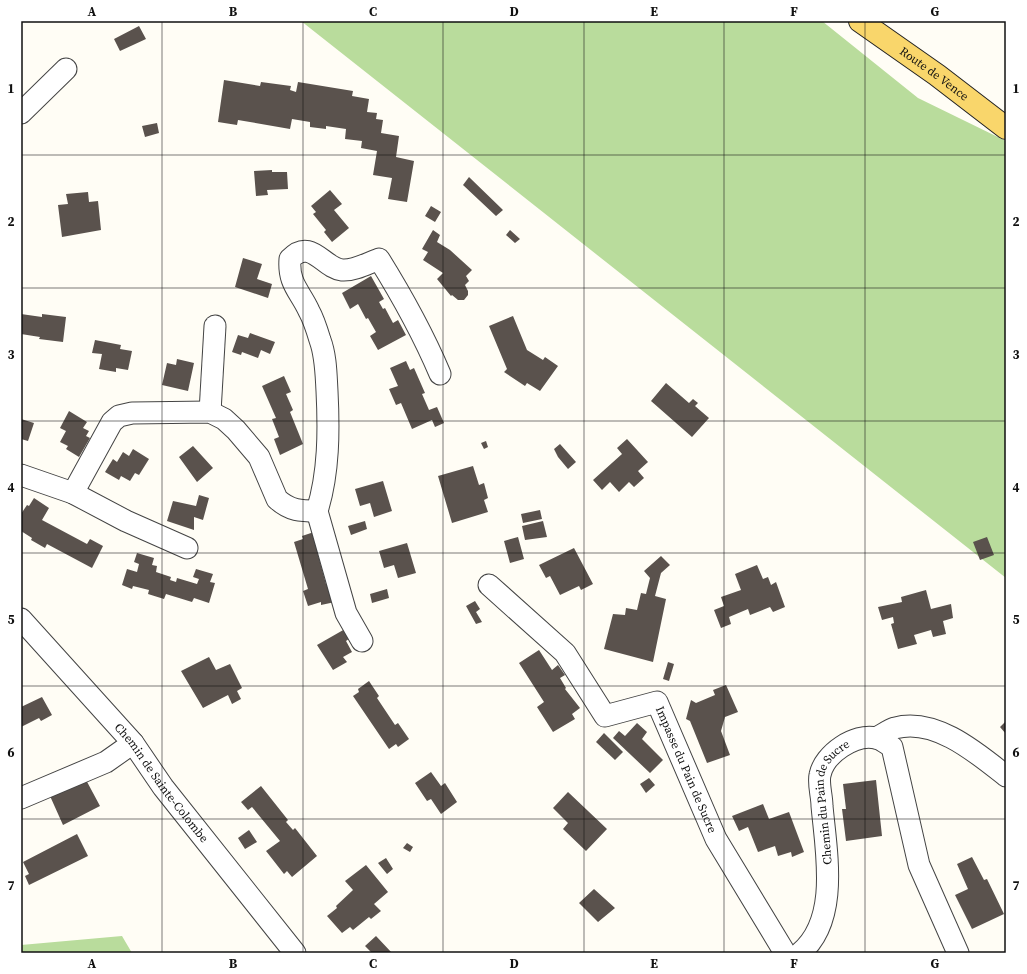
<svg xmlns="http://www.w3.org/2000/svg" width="1027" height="974" font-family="'Source Serif 4',serif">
	<rect width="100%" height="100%" fill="#fffdf5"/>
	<path fill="#b9dc9c" d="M301 21H822L918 98 1006 141V578Z
		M122 936 132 953H21V945Z"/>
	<path fill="#5a524d" d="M139 26 146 39 120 51 114 39Z
		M224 80 260 86 261 82 291 86 290 90 296 92 298 82 353 91 352 96 369 99 367 112 377 113 376 119 383 120 381 133 399 136 396 157 414 161 407 202 388 199 392 178 373 175 377 151 361 148 362 141 345 139 346 129 326 126V129L310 127V122L292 119 290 129 238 120 237 125 218 122Z
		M157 123 159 133 145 137 142 126Z
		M272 170V172H287L288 189 267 190 268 195 256 196 254 171Z
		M469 177 503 210 496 216 463 185Z
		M330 190 342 204 334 210 349 228 332 242 324 232 326 230 313 214 316 212 311 206Z
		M88 192 89 202 98 201 101 230 62 237 58 205 68 204 66 194Z
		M431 206 441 212 435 222 425 216Z
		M433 230 440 235 437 242 450 250 472 270 466 276 469 281 465 285 468 291V295L464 300H458L452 295 451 296 437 279 443 273 423 260 428 252 422 249Z
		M510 230 520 239 515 243 506 235Z
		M243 258 262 264 257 279 272 284 268 298 235 287Z
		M371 276 384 299 379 302 383 309 385 308 393 323 398 320 406 335 378 350 370 336 376 332 368 318 366 319 358 304 350 309 342 293Z
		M21 314 42 317V314L66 317 63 342 39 339 40 337 21 334Z
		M513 316 527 350 543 360 545 357 558 366 540 391 527 383 525 386 504 372 507 369 489 326Z
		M250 333 275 342 270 354 261 350 258 358 242 352 241 355 232 352 238 335 248 338Z
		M95 340 121 345 120 349 132 351 128 370 116 368V372L99 369 102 354 92 353Z
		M177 359 194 363 188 391 162 385 167 363 176 365Z
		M406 361 410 370 414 368 425 393 422 394 429 410 437 407 444 423 435 427 432 420 412 429 401 403 396 405 389 389 398 386 390 368Z
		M284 376 291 392 286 394 293 410 290 412 303 444 280 455 274 439 279 437 272 419 276 418 262 386Z
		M666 383 689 403 693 399 698 403 695 406 709 418 692 437 651 401Z
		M69 411 87 422 83 428 89 431 86 436 90 438 79 457 66 449 68 446 60 442 66 431 60 428Z
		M21 419 34 423 28 441 21 439Z
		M627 439 648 462 638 471 644 478 634 487 629 482 619 492 610 482 602 490 593 480 622 454 617 448Z
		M486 441 488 447 484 449 481 443Z
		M560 444 576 462 568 469 558 457 554 449Z
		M193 446 213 468 197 482 179 457Z
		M133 449 149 459 139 475 135 473 130 481 121 476 119 480 105 472 113 459 117 462 123 452 129 456Z
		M473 466 479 485 484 483 488 498 484 500 488 512 452 523 438 476Z
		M383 481 392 511 374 517 370 503 360 506 355 489Z
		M199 495 209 498 203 520 194 517V530L167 521 173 501 196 506Z
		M34 498 49 508 42 520 87 544 90 539 103 546 92 568 47 544 45 548 31 540 32 538 21 531V514L27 505 29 506Z
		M540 510 542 519 523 523 521 514Z
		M365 521 367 529 351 535 348 526Z
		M543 521 547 537 525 540 522 526Z
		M314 532 319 550 317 551 326 584 330 583 335 602 321 605V602L308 606 303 591 308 589 294 542 303 539 302 536Z
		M518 537 524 559 510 563 504 541Z
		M987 537 994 555 980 560 973 542Z
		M407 543 416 573 398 578 394 565 384 568 379 551Z
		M574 548 593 584 581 590 579 586 560 595 550 576 546 578 539 565Z
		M137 553 154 558 152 565 157 566 156 572 171 577 170 580 176 582 177 578 197 584 199 579 193 577 196 569 213 574 210 582 215 583 209 603 194 598 192 602 166 594 164 599 148 594 149 590 133 586 132 589 122 585 127 569 137 572 139 564 134 562Z
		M661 556 670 565 661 573 655 596 666 599 653 662 604 649 613 614 625 615 626 608 637 610 641 593 646 594 650 578 644 571Z
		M757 565 763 579 768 577 771 585 776 582 785 607 773 612 770 607 750 615 748 609 729 617 731 624 721 628 714 610 724 606 721 597 741 590 735 574Z
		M387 589 389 598 372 603 370 594Z
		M926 590 931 609 951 604 953 618 943 621 946 634 933 637 931 630 914 635 917 644 898 649 891 624 894 623 893 617 882 620 878 607 902 602 901 597Z
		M475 601 480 609 476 612 482 622 476 624 466 606Z
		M345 629 350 638 346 641 352 652 343 657 347 662 333 670 317 645Z
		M539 650 552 670 558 665 565 675 560 678 566 688 565 689 580 708 572 714 575 719 553 732 537 707 544 702 519 663Z
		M209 657 216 670 230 664 242 688 237 691 241 699 232 704 228 695 203 708 181 671Z
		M668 662 674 664 669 681 663 679Z
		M369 681 379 696 377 698 395 725 398 723 409 739 398 747 396 744 389 749 353 696 359 692 358 689Z
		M726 685 738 712 725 717 721 731 730 755 707 763 690 721 686 719 691 700 696 703 715 695 713 690Z
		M42 697 52 715 41 721 39 718 21 727V707Z
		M1006 721V734L1000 727Z
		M637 723 647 732 642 739 663 760 650 773 613 738 619 731 625 736Z
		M604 733 623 752 615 760 596 742Z
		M431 772 441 786 445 783 457 802 441 814 431 799 427 801 415 783Z
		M85 778 100 806 63 825 50 796Z
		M649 778 655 785 646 793 640 784Z
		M876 780 882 836 846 841 842 809H846L843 784Z
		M261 786 288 820 286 822 293 830 295 828 317 856 292 877 287 871 284 874 266 851 280 841 252 807 248 810 241 802Z
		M568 792 607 829 586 851 563 829 568 823 553 808Z
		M763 804 769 819 789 812 804 852 792 857 791 852 778 856 775 846 758 852 748 827 739 831 732 816Z
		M249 830 257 842 245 849 238 838Z
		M77 834 88 856 29 885 25 876 29 874 23 862Z
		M407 843 413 847 410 852 403 848Z
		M972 857 984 880 987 879 1004 914 972 929 955 895 968 889 957 864Z
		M386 858 393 869 387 874 378 863Z
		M366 865 388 892 374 904 381 911 371 919 369 917 353 930 350 927 342 933 327 916 337 908 336 906 353 890 345 881Z
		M594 889 615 908 598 922 579 903Z
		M376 936 392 953H372L365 946Z"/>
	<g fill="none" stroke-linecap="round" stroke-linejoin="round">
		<g stroke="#444" stroke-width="23">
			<g id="minor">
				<path d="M21 113 66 69"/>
				<path d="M210 412 215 326"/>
				<path d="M21 475 73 493 126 521 187 548"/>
				<path d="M73 493 112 422 119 416 132 413 210 412 224 419 236 430 259 457 277 499C290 511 301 511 317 511"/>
				<path id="s1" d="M489 585 565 653 605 716 657 702 716 839 785 953"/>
				<path id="s2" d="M21 619 133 743 163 787 295 953"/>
				<path d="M362 641 346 613 317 511C329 473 329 430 327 391 326 374 326 356 320 340 317 330 314 320 309 311 300 291 288 284 290 259 311 237 323 268 342 270 354 271 368 263 379 259 402 296 423 334 440 374"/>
				<path d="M876 738C882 735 889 730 895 728 935 717 977 753 1006 776"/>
				<path d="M21 798 106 762 133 743"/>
				<path id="s3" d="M800 953C840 920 826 851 822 806 822 796 818 784 820 775 824 754 855 733 876 738 881 739 887 744 892 747L919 865 958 953"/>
			</g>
		</g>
		<g stroke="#222" stroke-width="24">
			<g id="major">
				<path id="s4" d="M860 21 937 75 1006 128"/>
			</g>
		</g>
		<use href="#minor" stroke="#fff" stroke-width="21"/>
		<use href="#major" stroke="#f9d66b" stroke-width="22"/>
	</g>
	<path fill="none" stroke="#111" stroke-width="1" stroke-opacity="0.55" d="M162 21V953M303 21V953M443 21V953M584 21V953M724 21V953M865 21V953M21 155H1006M21 288H1006M21 421H1006M21 553H1006M21 686H1006M21 819H1006"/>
	<g text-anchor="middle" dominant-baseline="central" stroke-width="4" stroke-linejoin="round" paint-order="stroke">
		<g font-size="12" fill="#111" stroke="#fff">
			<text stroke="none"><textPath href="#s4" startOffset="91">Route de Vence</textPath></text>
			<text stroke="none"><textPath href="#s1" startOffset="304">Impasse du Pain de Sucre</textPath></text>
			<text stroke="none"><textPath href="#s2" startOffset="216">Chemin de Sainte-Colombe</textPath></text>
			<text stroke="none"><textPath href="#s3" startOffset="163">Chemin du Pain de Sucre</textPath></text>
		</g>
	</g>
	<rect width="1027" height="974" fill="none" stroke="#ffffff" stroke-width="44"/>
	<rect x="22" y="22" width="983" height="930" fill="none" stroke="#111" stroke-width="1.5"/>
	<g font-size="13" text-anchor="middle" font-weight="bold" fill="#111">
		<text x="92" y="16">A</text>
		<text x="233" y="16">B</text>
		<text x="373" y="16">C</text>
		<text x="514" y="16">D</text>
		<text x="654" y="16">E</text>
		<text x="794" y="16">F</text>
		<text x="935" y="16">G</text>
		<text x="11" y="93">1</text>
		<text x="1016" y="93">1</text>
		<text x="11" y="226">2</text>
		<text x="1016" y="226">2</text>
		<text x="11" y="359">3</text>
		<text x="1016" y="359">3</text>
		<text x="11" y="492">4</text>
		<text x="1016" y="492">4</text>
		<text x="11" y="624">5</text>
		<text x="1016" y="624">5</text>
		<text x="11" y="757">6</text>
		<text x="1016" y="757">6</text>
		<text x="11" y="890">7</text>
		<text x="1016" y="890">7</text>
		<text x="92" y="968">A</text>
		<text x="233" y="968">B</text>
		<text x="373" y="968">C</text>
		<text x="514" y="968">D</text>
		<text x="654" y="968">E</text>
		<text x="794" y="968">F</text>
		<text x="935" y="968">G</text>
	</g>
</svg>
